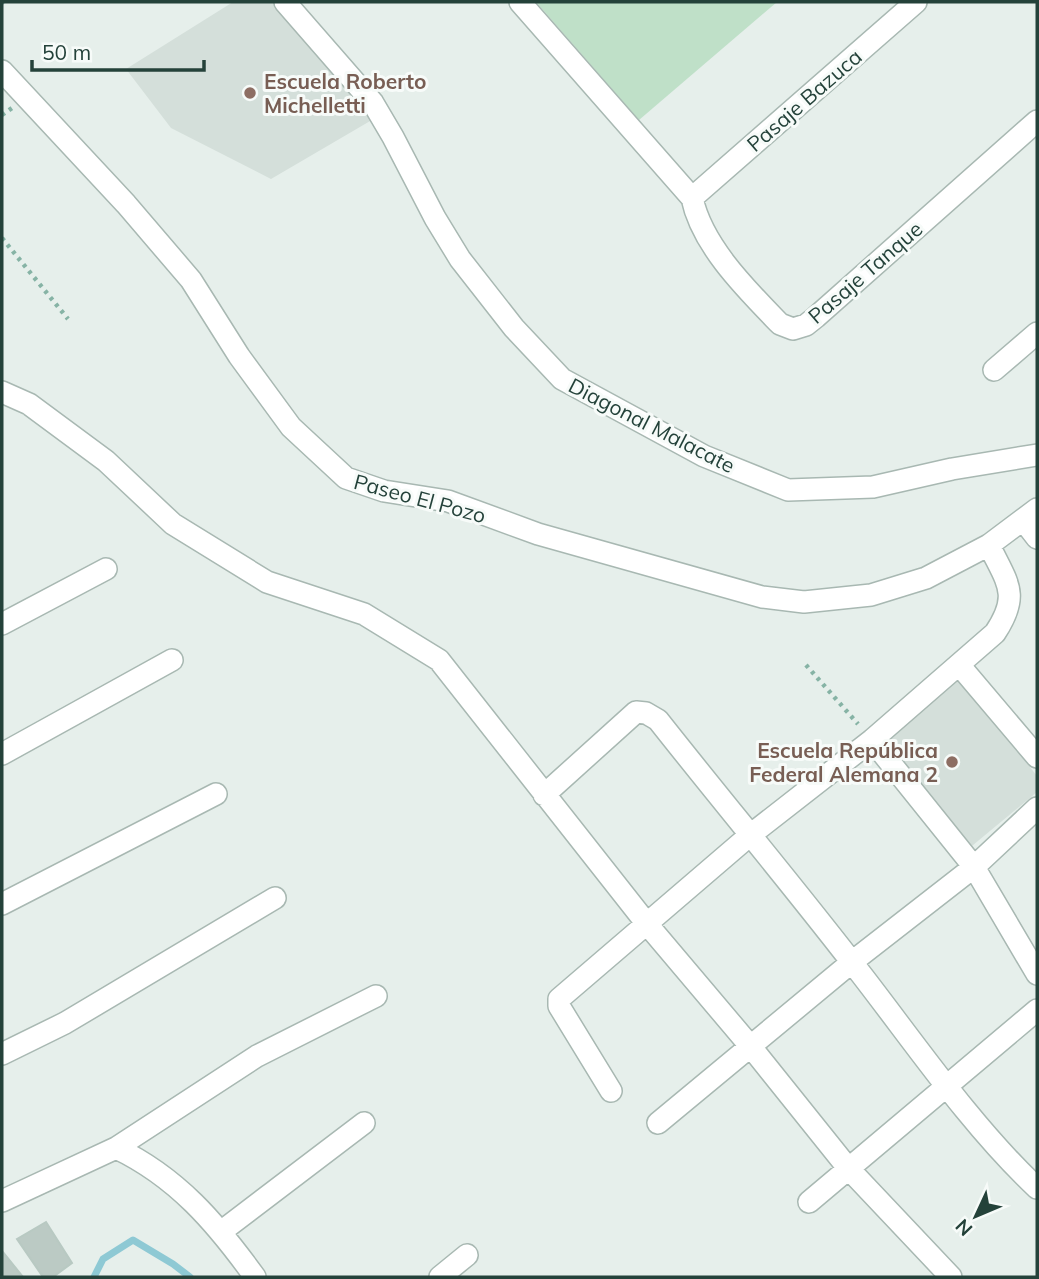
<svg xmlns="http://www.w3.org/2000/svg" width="1039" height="1279" font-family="Mulish,sans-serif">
	<rect width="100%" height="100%" fill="#e6efeb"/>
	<path fill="#d4dfda" d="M233 2H276L377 117 271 179 171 128 126 69Z
		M956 674 1037 776V792L955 860 867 749Z"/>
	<path fill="#bfe0c8" d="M536 2H777L639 120Z"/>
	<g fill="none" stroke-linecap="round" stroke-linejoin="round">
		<path stroke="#8ec9d4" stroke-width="7" d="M94 1277 103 1259 133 1240 173 1264 190 1277"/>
	</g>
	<path fill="#bbcac4" stroke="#b8c9c2" stroke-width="2" d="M46 1222 72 1263 53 1277H43L17 1239Z
		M2 1251 23 1277H2Z"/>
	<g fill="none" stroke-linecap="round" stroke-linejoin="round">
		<g stroke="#a8b8b2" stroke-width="24">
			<path id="minor" d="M285 2 373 103 393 137 435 218 460 259 514 328 562 379 704 456 788 490 873 487 952 469 1037 455
				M520 2 692 198C702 246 747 290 780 324L793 329 806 325 816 317 1037 121
				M2 71 126 204 191 280 239 356 291 427 346 478 384 491 448 501 538 534 762 597 804 602 871 595 926 578 989 545 1037 509
				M692 198 916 2
				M994 370 1037 333
				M2 392 29 404 106 461 173 524 267 582 364 614 439 660 647 924 751 1047 848 1168 951 1277
				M1023 520 1037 538
				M2 624 106 569
				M960 666 1037 757
				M872 740 974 867 1037 974
				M2 754 172 660
				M544 795 636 712 646 713 658 720C725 805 795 888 861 974 916 1045 972 1127 1037 1188
				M2 904 216 794
				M2 1054 65 1023 275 898
				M611 1091 559 1006V999L749 836 872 740 995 633C1021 594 1007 583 989 545
				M658 1123 852 962 974 867 1037 808
				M116 1148 257 1056 376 996
				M2 1201 116 1148C177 1177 216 1223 255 1277
				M809 1202 1037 1010
				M222 1231 364 1123
				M440 1277 467 1255"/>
		</g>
		<path stroke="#86b3a5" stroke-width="4.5" stroke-dasharray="3.5 5" stroke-linecap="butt" d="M2 3 3 2
			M2 115 12 108
			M2 238 68 319
			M806 665 858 724"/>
		<use href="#minor" stroke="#fff" stroke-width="21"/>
	</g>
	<g fill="#8d6e63" stroke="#f7fbf9" stroke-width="2.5">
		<circle cx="250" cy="93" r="7"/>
		<circle cx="952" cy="762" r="7"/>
	</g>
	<g text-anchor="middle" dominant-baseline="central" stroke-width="6" stroke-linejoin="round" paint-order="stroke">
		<g font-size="21" font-weight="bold" fill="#785e54" stroke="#f7fbf9" text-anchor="start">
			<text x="264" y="81">Escuela Roberto<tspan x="264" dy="24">Michelletti</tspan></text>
			<text x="938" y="750" text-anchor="end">Escuela República<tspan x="938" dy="24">Federal Alemana 2</tspan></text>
		</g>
		<g font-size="21" fill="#24423a" stroke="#f7fbf9">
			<text transform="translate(804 100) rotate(-41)">Pasaje Bazuca</text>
			<text transform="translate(865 272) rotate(-41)">Pasaje Tanque</text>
			<text transform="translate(652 425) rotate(27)">Diagonal Malacate</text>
			<text transform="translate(420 498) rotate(15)">Paseo El Pozo</text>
		</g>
	</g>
	<rect width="1039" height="1279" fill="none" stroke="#24423a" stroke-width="7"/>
	<g transform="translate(976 1216) rotate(226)" stroke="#f7fbf9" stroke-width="5" paint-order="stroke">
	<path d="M0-5L12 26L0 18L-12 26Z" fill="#24423a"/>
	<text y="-10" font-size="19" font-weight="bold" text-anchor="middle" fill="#24423a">N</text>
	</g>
	<path d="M32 60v10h172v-10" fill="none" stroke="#24423a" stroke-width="3.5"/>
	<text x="42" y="60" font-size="21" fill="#24423a" stroke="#f7fbf9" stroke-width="5" paint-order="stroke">50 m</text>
</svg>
